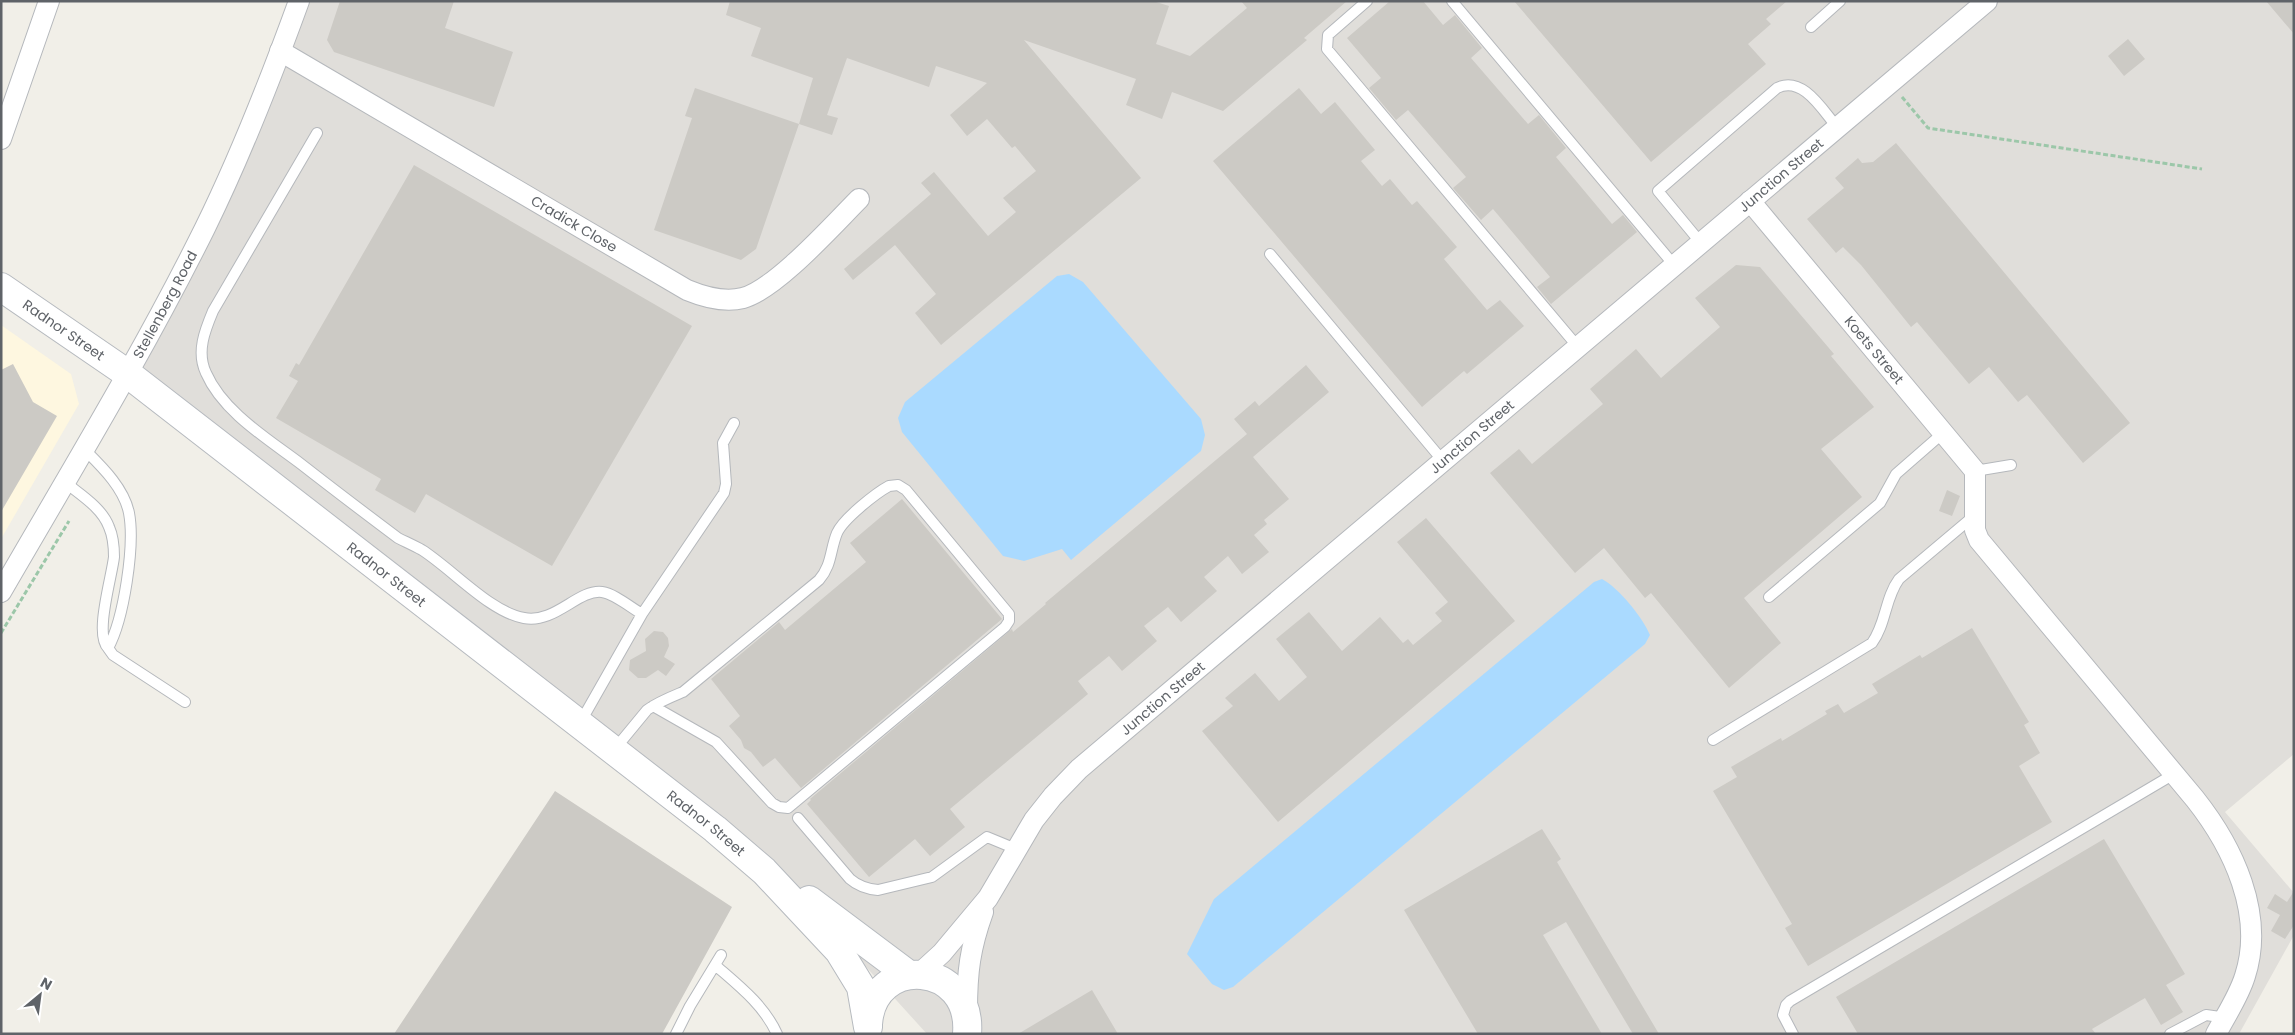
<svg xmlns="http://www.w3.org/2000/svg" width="2295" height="1035" font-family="Poppins,sans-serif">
	<rect width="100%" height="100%" fill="#f1efe8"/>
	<path fill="#fef7e0" d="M1 325 71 374 79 404 1 539Z"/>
	<path fill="#e0deda" d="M301 1H2294V754L2225 812 2294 893V935L2239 1034H927L858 958 129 378Z"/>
	<path fill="#aadaff" d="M1069 274 1083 282 1201 419 1205 435 1201 451 1071 560 1062 549 1024 561 1003 556 902 432 898 418 905 402 1057 276Z
		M1602 579C1619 588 1643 618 1650 635L1645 644 1233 987 1224 990 1212 984 1187 954 1214 899 1594 582Z"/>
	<path fill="#cccac5" d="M340 1H454L445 28 513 52 494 107 334 52 327 40Z
		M730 1H1153L1169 6 1156 44 1190 56 1247 8 1241 1H1347L1304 38 1307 40 1223 111 1172 92 1162 119 1126 105 1136 79 1024 40 1141 178 941 345 915 313 936 294 895 245 853 280 844 269 931 194 921 183 934 172 988 236 1016 212 1003 198 1036 171 1015 146 1012 148 987 119 967 136 950 115 987 83 936 66 929 87 847 58 827 115 838 118 832 135 799 124 813 78 751 56 761 28 726 15Z
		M1390 1H1423L1443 25 1455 15 1482 48 1471 58 1528 124 1539 115 1566 148 1556 157 1612 224 1623 215 1637 232 1551 304 1537 287 1550 277 1493 209 1481 220 1453 188 1466 177 1408 110 1396 120 1369 88 1381 78 1347 38Z
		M1514 1H1787L1766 19 1771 24 1748 44 1766 64 1651 162Z
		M2266 1H2294V34Z
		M2128 39 2145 59 2124 76 2108 56Z
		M695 88 799 124 756 249 741 260 654 230 692 118 685 116Z
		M1299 88 1321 114 1335 102 1375 150 1361 161 1382 186 1390 179 1412 205 1417 201 1457 247 1444 259 1487 310 1500 300 1524 326 1467 374 1464 371 1422 407 1213 161Z
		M1896 143 2130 423 2083 463 2027 395 2018 402 1989 367 1969 384 1917 322 1911 327 1861 265 1843 247 1836 253 1807 219 1844 188 1835 178 1858 158 1862 163 1873 162Z
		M414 165 692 326 552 566 426 494 415 513 375 490 381 479 276 418 298 381 289 376 296 363 299 365Z
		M1736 265 1760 267 1834 354 1831 356 1874 407 1821 449 1862 497 1744 598 1781 643 1729 688 1651 593 1645 598 1604 548 1575 573 1490 473 1519 449 1532 464 1603 404 1590 389 1636 349 1661 378 1720 327 1695 298Z
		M13 364 33 402 57 416 1 512V370Z
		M1306 365 1329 392 1253 457 1289 499 1264 520 1267 524 1254 535 1269 552 1242 574 1228 556 1204 577 1217 591 1181 622 1168 607 1144 626 1157 641 1122 671 1109 656 1078 681 1088 694 950 809 965 827 930 856 915 839 869 877 807 804 811 800 810 799 1012 629 1013 632 1046 604 1045 603 1247 434 1234 419 1255 401 1259 406Z
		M1947 490 1960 496 1952 516 1939 511Z
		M902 499 1002 619 801 788 775 758 763 767 751 752 744 748 741 740 729 726 740 716 711 679 779 622 785 630 866 562 850 543Z
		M1426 518 1515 621 1278 822 1202 731 1233 706 1225 698 1255 673 1279 701 1307 677 1276 639 1309 612 1342 651 1380 617 1403 643 1408 639 1413 645 1442 621 1435 613 1448 602 1397 542Z
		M1972 628 2029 722 2024 725 2040 753 2019 766 2052 822 1808 966 1785 928 1792 924 1713 791 1737 777 1731 767 1781 738 1782 741 1827 714 1825 711 1838 704 1844 713 1878 693 1872 684 1920 655 1922 658Z
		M654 631 663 632 668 638 669 646 664 657 675 664 666 676 658 670 646 678H638L629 670 630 660 646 651 645 639Z
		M555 791 732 907 662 1034H394Z
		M1542 829 1561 859 1557 862 1659 1034H1633L1566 922 1543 935 1602 1034H1478L1404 910Z
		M2104 839 2185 974 2166 985 2183 1012 2161 1025 2145 998 2092 1029 2096 1034H1858L1836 997Z
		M2294 891V925L2285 939 2271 931 2280 915 2267 908 2275 894 2287 902Z
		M1092 990 1118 1034H1018Z"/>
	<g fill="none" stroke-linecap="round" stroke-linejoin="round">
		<g stroke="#b5b8bc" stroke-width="12">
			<path id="lane" d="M1367 1 1328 35 1327 49 1578 347
				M1452 1 1674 265
				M1811 27 1840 1
				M317 133 213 311C205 330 196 352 206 373 223 412 268 439 301 464 333 489 366 514 398 538 406 542 415 546 422 550 452 569 490 612 524 618 555 624 578 589 602 592 615 594 630 607 642 614
				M1701 243 1658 191 1777 88C1803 75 1823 111 1837 127
				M1270 254 1443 461
				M1975 471 2011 465
				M66 483C81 495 102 508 109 527 113 536 114 547 114 557 112 576 94 635 108 648 124 619 135 545 129 513 124 488 102 467 85 450
				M1769 597 1880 503 1896 474 1943 433
				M108 648 113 655 185 702
				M580 723 642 614 724 493 726 484 723 443 734 423
				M1713 740 1872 643C1886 624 1885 598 1899 579L1975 515
				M614 750 647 710C658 702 671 697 683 692L819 580C832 565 830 550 837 533 843 519 876 493 889 486L898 485 906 490 1009 614V621L1005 627 788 808 779 807 772 803 716 742 653 706
				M798 818 850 879C858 886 867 889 878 890L932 877 987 837 1016 849
				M715 965C738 985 764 1005 777 1034
				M676 1034 690 1006 721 955
				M1793 1034 1783 1015 1786 1005 1790 1001 2174 774
				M2170 1034 2206 1015 2220 1017 2226 1014"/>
		</g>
		<g stroke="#b5b8bc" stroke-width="22">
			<g id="street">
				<path id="s1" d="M280 51 687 290C704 297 724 303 743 298 776 289 833 225 859 199"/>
				<path d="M1 139 49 1"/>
				<path id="s2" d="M1750 201 1975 471V530L1979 540 2195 799C2233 847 2265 914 2245 976 2239 996 2226 1015 2216 1034"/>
				<path id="s3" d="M1 592C71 471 143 353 205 228 241 155 271 78 299 1"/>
				<path id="s4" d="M919 974 942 953 988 898 1034 820 1053 796 1079 769 1987 1"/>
				<path d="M967 1011C967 972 970 948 983 912"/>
			</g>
		</g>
		<g stroke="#b6babf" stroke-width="30">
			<g id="secondary">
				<path id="s5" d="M1 287 128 374 715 829 764 871 839 951 861 987 868 1027"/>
				<path d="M809 900 909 975"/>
				<path d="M868 1024C873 953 973 961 967 1034"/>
			</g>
		</g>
		<path stroke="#9cc7a9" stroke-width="3" stroke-dasharray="5 2.5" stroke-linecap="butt" d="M1902 97 1928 128 2202 169
			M1 633 69 521"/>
		<use href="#lane" stroke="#fff" stroke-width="10"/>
		<use href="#street" stroke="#fff" stroke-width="20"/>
		<use href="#secondary" stroke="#fff" stroke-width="28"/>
	</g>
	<g text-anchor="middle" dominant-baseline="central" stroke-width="5" stroke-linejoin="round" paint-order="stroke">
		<g font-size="14" fill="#5f6368" stroke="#fff">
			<text stroke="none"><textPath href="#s4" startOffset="1181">Junction Street</textPath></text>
			<text stroke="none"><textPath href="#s1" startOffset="341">Cradick Close</textPath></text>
			<text stroke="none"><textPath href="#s3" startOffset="331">Stellenberg Road</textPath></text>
			<text stroke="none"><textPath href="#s5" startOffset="76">Radnor Street</textPath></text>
			<text stroke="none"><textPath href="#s2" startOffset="194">Koets Street</textPath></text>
			<text stroke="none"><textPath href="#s4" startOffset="776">Junction Street</textPath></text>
			<text stroke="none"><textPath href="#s5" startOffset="481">Radnor Street</textPath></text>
			<text stroke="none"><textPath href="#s4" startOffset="371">Junction Street</textPath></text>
			<text stroke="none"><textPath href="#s5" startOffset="886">Radnor Street</textPath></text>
		</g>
	</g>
	<rect width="2295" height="1035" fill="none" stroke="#5f6368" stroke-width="5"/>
	<g transform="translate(40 995) rotate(29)" stroke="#ffffff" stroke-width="4" paint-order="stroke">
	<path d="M0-4L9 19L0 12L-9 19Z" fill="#5f6368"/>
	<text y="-8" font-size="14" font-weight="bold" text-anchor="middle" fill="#5f6368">N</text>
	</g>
</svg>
